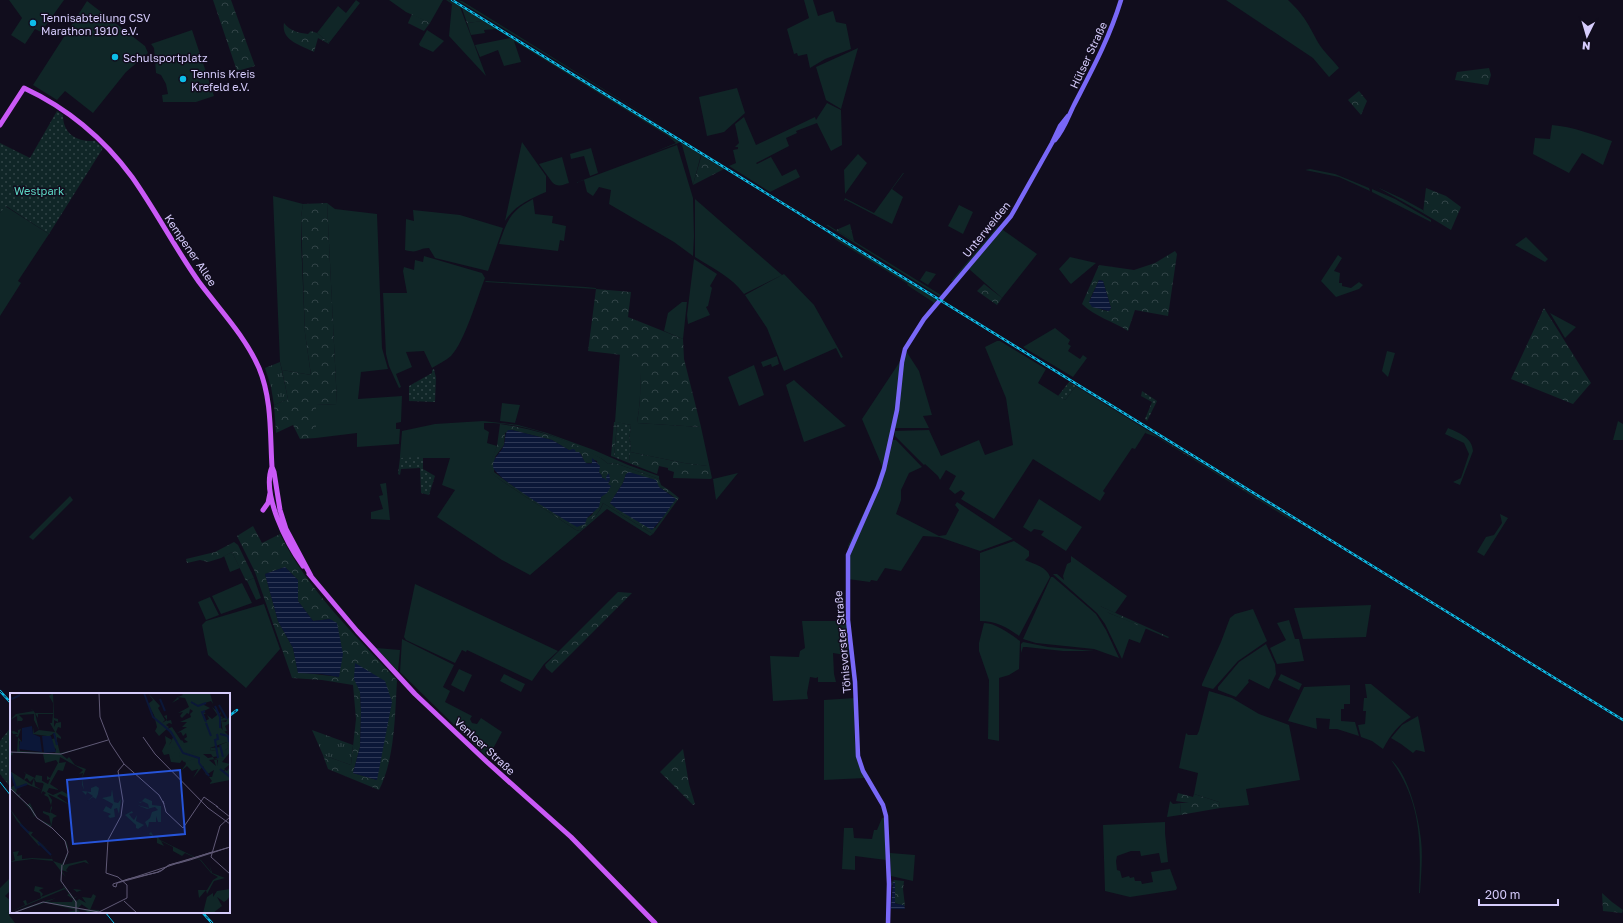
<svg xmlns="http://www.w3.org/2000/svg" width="1623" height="923" font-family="'Golos Text',sans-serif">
	<defs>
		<pattern id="forest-crowns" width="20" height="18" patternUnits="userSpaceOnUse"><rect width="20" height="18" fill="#102627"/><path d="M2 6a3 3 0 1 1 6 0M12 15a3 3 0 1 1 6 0" fill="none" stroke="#324447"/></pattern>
		<pattern id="park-tufts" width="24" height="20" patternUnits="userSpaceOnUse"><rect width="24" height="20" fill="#102627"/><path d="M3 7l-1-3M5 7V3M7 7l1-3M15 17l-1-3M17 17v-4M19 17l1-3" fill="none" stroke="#324447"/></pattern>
		<pattern id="garden-dots" width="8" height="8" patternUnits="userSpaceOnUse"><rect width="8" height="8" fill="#102627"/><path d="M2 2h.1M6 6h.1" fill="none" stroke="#324447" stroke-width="1.8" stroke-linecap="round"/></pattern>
		<pattern id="water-rules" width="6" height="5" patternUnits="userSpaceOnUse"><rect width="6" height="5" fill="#0b1738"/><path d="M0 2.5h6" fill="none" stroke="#2e3856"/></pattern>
	</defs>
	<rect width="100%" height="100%" fill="#110d1d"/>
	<path fill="#102627" d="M9 0H64L41 32 35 29 25 44 11 35 22 18Z
		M356 0 360 3 329 43 317 33 338 6 346 13Z
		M389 0H443L430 23 406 12Z
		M446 0H449L470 12 681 142 652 153 676 143 668 136 514 41 521 62 504 66 498 50 480 57 475 45 510 38 496 29 484 30 485 33 471 35 467 23 482 21 460 7 486 76 449 36 452 4Z
		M457 0 462 1 671 131Z
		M804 0H813L818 16 833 11 836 22 846 24 851 49 825 59 810 68 807 54 798 56 797 53 794 54 787 29 809 18Z
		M1226 0H1288C1305 16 1308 24 1319 44 1324 52 1333 60 1339 68L1329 77 1313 58Z
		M87 1 145 46 148 53 126 72 93 113 65 91 57 100 33 85Z
		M192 30 214 96 196 102H163L162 95 168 94 166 84 161 75 156 73 154 48 151 44Z
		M427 30 444 41 433 52 420 46 419 44Z
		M858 48 841 109 826 100 816 67Z
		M737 88 745 113 724 132 707 136 699 97Z
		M827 103 841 110 842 145 831 151 817 123 796 131 797 133 786 138 789 146 756 163 757 164 771 157 782 176 796 169 800 177 770 192 729 166 736 163 733 150 738 149V147H735L739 143 735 124 744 117 756 145 815 117 816 120Z
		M1552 125C1573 127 1592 134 1612 141L1603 165 1582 153 1569 173 1533 154 1535 138 1550 139Z
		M522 142 546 176V192C530 199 515 205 505 221Z
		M683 143 701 155 693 185 682 145 680 144Z
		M677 145 693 198 694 236 693 256 674 242 609 204 611 190 599 187 593 196 587 192 584 180 575 183Z
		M591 148 598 173 590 176 584 156 571 159 570 154Z
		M858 154 867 163 845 194 844 170Z
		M562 157 569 183C562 185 558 188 552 182L539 164Z
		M1310 169 1335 174 1369 188 1370 191 1339 177 1305 170Z
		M903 173H904L892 189 903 197 892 224 846 200 844 201 845 198 874 213Z
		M1377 187 1403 199 1423 210V213Z
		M1372 189 1395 199 1431 220V222L1372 192Z
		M273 196 303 204 301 217V239L305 333 311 375 282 370 280 362Z
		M533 199 535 214 553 216 552 223 566 226 564 241 560 240 558 251 499 244C507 221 510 211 533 199Z
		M695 199 782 275 744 294C732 277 712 268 695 257Z
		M327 203 335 209 377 214 382 348 388 369 361 372 358 399 402 396 401 422 396 423V429H400L399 444 357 447V433L316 438V405L337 404Z
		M959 205 973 212 963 234 948 226Z
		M5 206 49 234 18 281 21 283 0 316V213Z
		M413 210 460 215 503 228 488 271 435 258 429 248C418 248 419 254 405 250L406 219 414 221Z
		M826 225H828L941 295 940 297Z
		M998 226 999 228 953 281H951Z
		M1001 230H1003L1037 254 1002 298 969 269Z
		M827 232 937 299 934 304 933 302 907 285 908 284 836 240Z
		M1526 237 1548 259 1545 262 1515 245Z
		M1338 255 1342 258 1334 271 1340 273 1339 283H1342V286L1351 288 1359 282 1363 285 1359 289 1336 297 1321 281Z
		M424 256 482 273 485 278C477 298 465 341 451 356 445 361 438 364 432 368L424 351 406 352 412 367 396 374 401 387 399 388 389 366 386 354 383 293H407L403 271 404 267 414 270 415 260 423 262Z
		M1070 257 1096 263 1071 284 1069 282 1059 269Z
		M694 259 717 274 710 286 712 288 708 306 706 307 710 315 688 324 687 315Z
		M926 271 936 274 928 285 920 280Z
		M784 274 814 305 843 357 841 358 836 348 784 371 767 328 745 295Z
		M486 281 586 287 596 288V289L485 282Z
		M682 302H687L683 339 664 331 668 313Z
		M1550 313 1576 327 1565 338Z
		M1055 328 1070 340 1068 344 1071 346 1068 351 1080 359 1083 355 1087 358 1073 377 1023 347Z
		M997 341H1000L1046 369 1038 383 1065 400 1076 386 1147 430 1135 449 1132 448 1103 491 1105 493 1100 501 1033 459 994 519 961 499 965 493 961 490 955 494 949 489 956 476 946 470 940 480 938 476 925 464 924 465 895 436V431L929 430 941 456 979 440 985 455 1013 445 1006 398 985 347Z
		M906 351 919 371 932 415 923 416 929 428H895L903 361Z
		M1387 351 1395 353 1388 377 1382 371Z
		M620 353 640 357C641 379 641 400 637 423L701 427 712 478H709L707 466 684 463 630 452 631 442 629 441 631 425 615 422Z
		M777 356 779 364 772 367 771 364 763 367 761 362Z
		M901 360 896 407 882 476 849 548 848 546 874 491 882 466 862 419Z
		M754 365 764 395 739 406 728 377Z
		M794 380 796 382 846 426 804 442 786 385Z
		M502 403 520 405 515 423 500 421Z
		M483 421 518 425 547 433 594 450 628 465 659 476V479L615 463 608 464C601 457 598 457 590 453 559 436 519 422 484 423V429L489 432 487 443 497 446 488 470 502 481 576 530 580 531C588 523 600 514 603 503L653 534 650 536 607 509 530 575 502 560 437 517 455 490 442 485 450 458H400V456L402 431 435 424Z
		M1618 421 1623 424V440H1613Z
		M1448 428C1459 433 1472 437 1473 451L1460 485 1453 482 1461 478 1469 454 1464 443 1445 434Z
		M893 440H896L922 467 909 473 901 490V500L896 514 939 536 946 535 959 510 955 505 957 502 1013 539 980 551 939 537 923 536 901 571 885 568 877 581 871 580 870 582 848 579 849 557 887 463Z
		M738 473 716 500 713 479Z
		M386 483 390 520 371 519V512L383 509 379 496 383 495 380 484Z
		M70 496 73 500 33 540 29 537Z
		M1039 499 1082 527 1066 551 1041 535 1044 531 1034 529 1031 532 1023 527Z
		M1500 514 1508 518 1484 556 1477 552 1486 537 1494 535 1502 523Z
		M1014 541 1029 551V556L1025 560C1034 564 1047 567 1050 577L1019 636C1007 627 996 621 980 621V553Z
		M232 552 240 568 230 572 224 556Z
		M1071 556 1127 596 1115 613 1100 606 1109 613 1146 628 1140 643 1129 639 1122 659 1094 649 1036 643 1023 639 1051 577H1053L1096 614 1106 630 1119 658 1122 659 1105 624 1097 613 1054 575 1053 574H1057L1064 580 1063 576 1067 564 1071 562Z
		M254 578 261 598 256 600 247 581Z
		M242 583 252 603 221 614 212 596Z
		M415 584 558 651 544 664 532 681 467 650 466 652 462 650 455 663 406 640 404 637Z
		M210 597 219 615 206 620 198 602Z
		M264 604 280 649 246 688 208 655 202 625 206 621Z
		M1371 605 1366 637 1303 639 1294 608Z
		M1253 609 1267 641 1238 661 1215 687 1213 689 1202 686V684L1221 642 1230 618 1235 614Z
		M1289 620 1295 639H1299L1304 661 1277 664 1270 648 1286 640 1277 623Z
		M802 621H847L852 656 833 653 834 674 836 682H818V677L816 678 810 677 807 693 808 699 773 701 770 656 799 657 800 651 805 648Z
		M984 623C996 623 1010 634 1020 641L1019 669 1009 675 999 678V741L988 739 989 680 979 651V643Z
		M402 639 454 665 443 687 450 691 445 702 472 716 470 719 472 723 477 724 481 718 502 732 488 758 400 672Z
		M1023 642 1048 647 1094 651H1063L1026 647H1023L1021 653V644Z
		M1266 644 1275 664 1276 674 1269 689 1249 679 1248 681 1249 682 1236 697 1218 690V687L1239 662Z
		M376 648 400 650 398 671Z
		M459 669 472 675 464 692 451 685Z
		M504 674 525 684 521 692 500 681Z
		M1281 674 1302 684 1299 690 1278 680Z
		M1365 684H1371L1411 717C1398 725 1391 734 1383 749L1372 741 1361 737 1358 725 1365 724 1366 711H1363L1364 698H1367Z
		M1350 685V704H1344V709H1341V721L1355 722 1359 736 1337 729H1329L1330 719 1316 718 1317 729 1288 721 1304 687Z
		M1209 691 1232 698 1259 714 1289 725 1300 780 1246 789 1249 805 1220 808 1219 802 1194 794 1198 773 1179 768 1186 733 1188 735H1197L1199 731Z
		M855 698C855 725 851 754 865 778L824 780V700Z
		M1418 716 1425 752 1416 750 1413 753 1401 744 1391 738 1402 725Z
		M1391 760C1408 773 1419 818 1421 840 1423 857 1421 876 1420 893H1419C1421 843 1422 803 1391 760Z
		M1170 801 1173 804 1181 803 1180 815 1167 817Z
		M882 818H884L886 860 855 856V870L842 869 844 828H853L854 838 872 839 874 830H877Z
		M1165 822V833L1168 862 1161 863 1159 853 1141 856 1140 851H1131L1117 856 1116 861 1117 870 1120 871 1122 878 1129 876 1130 878 1134 877 1135 881H1141L1142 884 1153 882 1151 872 1170 869 1177 888 1176 890 1130 897 1105 891 1103 825Z
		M890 853 915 855 913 881 891 876Z
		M11 877V890L5 896 11 901V912H12L9 915 15 923H0V888Z"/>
	<path fill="url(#forest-crowns)" fill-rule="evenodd" d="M213 0H231L255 66 237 71Z
		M462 8 483 21 467 23Z
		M412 14 430 23 424 31 408 23Z
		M284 23C290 31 299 33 308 34L311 31 317 33 329 43V44L318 38 314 52C301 45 281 41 284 23Z
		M1489 68 1491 75 1488 85 1455 80 1457 72Z
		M1359 91 1367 101 1361 115 1348 100Z
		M701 155 724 169 693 185 701 157Z
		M1426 188 1446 196 1461 207 1451 230 1423 213Z
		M327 203 337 404 316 405V438L300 439 293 425 276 433 274 405 288 399 282 370 311 375 305 333 301 217 303 204Z
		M850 224 854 241 836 230Z
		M1175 251 1177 254 1168 316 1135 310 1128 331C1113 321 1095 317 1082 304L1099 265 1134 270 1155 263ZM1099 280 1103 281 1111 308 1109 311 1102 310 1090 299Z
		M984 284 1002 298 997 305 977 291Z
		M596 289 631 292 628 317 683 339 684 359 701 427 637 423C641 400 641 380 639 357L588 351Z
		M1544 308 1591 383 1573 404 1511 379Z
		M614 422H617L614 457 611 456Z
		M500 424C531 429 562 437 590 452 598 457 601 457 608 464L615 463 659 479 661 485 669 490 679 498 653 534 603 503C599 514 589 523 580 531L576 530 502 481 487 470 497 446ZM512 430 552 440 569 450 581 454 585 463H592V459L597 461 599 472 602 476 601 479 607 482V480H610L592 515 587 518 554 513 510 484 494 472 495 457 504 445 505 433ZM626 474 659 487 674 497 663 517 655 528 617 509 610 503 623 483Z
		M1147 430 1286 515 1292 519 1291 520 1157 437 1145 433Z
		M630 452 684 463 708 466 709 477 712 479 673 478 674 472 668 470V468L659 466 657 474 629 463Z
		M253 526 262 543 280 534C307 589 356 636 397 680 395 714 395 759 379 790L328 769 323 755 351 765 356 719 353 685 322 680 292 678 255 572 237 536ZM285 567 298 580V601L313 621 330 619 339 677 298 672 293 648 278 621 265 574ZM360 692 377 780 353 773 360 747 361 712Z
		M234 542 238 545 254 578 246 581 232 552 221 558 208 562 200 560 187 563 186 559 215 552Z
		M618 592 632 593 552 673 546 668 545 665Z
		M1100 606 1169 637 1168 638 1109 613 1099 608Z
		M683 749 689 784 695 804 693 805 660 772Z
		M1178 793 1193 797 1194 794 1219 802 1220 808 1180 815 1181 803H1189L1176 801Z
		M894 880 904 881 903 889 905 906 895 903 894 885H892V882Z
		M1602 893 1612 902 1623 910 1622 913 1603 911Z"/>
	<path fill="url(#park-tufts)" d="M280 362 288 399 274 405 271 387 265 368Z
		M312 730 353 745 351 765 323 755Z"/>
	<path fill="url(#garden-dots)" d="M57 111 63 115C63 135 78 142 95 141L103 148 49 234 6 206 0 213V143L30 158Z
		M434 369 436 378 435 402 409 401V386L432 373V370Z
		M1069 382 1076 386 1065 400 1058 396Z
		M1142 391 1157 401 1147 421 1145 419 1152 402 1141 396Z
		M617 422 631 425 629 441 631 442 629 463 614 457Z
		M423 457V469L435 476 429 495 421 493 420 468 401 469 400 475 398 474 400 458Z
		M11 727V788L0 774V741Z"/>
	<path fill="url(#water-rules)" d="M1099 280 1103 281 1111 308 1109 311 1092 307 1089 302Z
		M508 430H512L552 440 569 450 574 449 576 452H579C584 457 583 466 592 463V458L600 466 599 472 602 476V478H604L607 481 606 477 609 473 610 480 608 484 611 486 607 493 601 497 599 507 587 518 585 524 577 527C565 520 492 477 493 466 493 457 501 453 504 445 506 439 504 435 508 430Z
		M629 472 656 480 659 487 676 499 663 517 652 530 617 509 610 503 623 483 626 474Z
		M285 567 298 580V601L313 621 330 619 337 623 343 654 339 677 321 674 298 673 293 648 278 621 265 574Z
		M355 663 385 681 392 702 377 780 353 773 360 747 361 712 360 692 354 679Z
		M893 882H895V903L896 904 904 905 905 909H891Z"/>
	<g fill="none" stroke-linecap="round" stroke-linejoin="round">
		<path stroke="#7968f7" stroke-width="4.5" d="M1055 140C1064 130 1068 117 1074 105 1092 70 1109 39 1121 0
			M888 923 889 884 886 816 883 805 863 771 858 756 855 682 848 620V555L878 487 884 469 897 410 902 362 905 349 924 319 1011 216 1052 143 1060 126 1068 116"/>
		<path stroke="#ca59f6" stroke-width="5" d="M0 125 24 88C67 108 104 139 132 177 156 211 175 248 199 282 220 310 245 336 259 368 272 399 270 435 272 467L274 472 280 510 286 529 311 576
			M272 467C261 494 287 544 303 566
			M263 510 268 503 270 493
			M309 574 357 631 415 694 487 762 571 837 655 923"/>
		<path stroke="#0dbde8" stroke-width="1" d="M0 782 11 796
			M105 912 114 923"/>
		<g stroke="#0dbde8" stroke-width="2.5">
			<path id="rail" d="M452 0 1623 720
				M0 691 11 703
				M229 716 237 710
				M202 912 212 923"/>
		</g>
		<use href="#rail" stroke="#110d1d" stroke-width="1" stroke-dasharray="3" stroke-linecap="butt"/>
	</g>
	<g fill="#0dbde8" stroke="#110d1d" stroke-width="1.5">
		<circle cx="33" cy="23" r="4"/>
		<circle cx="115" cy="57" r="4"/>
		<circle cx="183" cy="79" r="4"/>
	</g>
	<g text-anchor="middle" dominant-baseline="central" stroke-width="3" stroke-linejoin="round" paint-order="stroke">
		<g font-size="11" fill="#d6ccfc" stroke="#110d1d" text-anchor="start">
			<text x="41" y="17">Tennisabteilung CSV<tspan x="41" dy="13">Marathon 1910 e.V.</tspan></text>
			<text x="123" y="57">Schulsportplatz</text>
			<text x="191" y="73">Tennis Kreis<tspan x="191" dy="13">Krefeld e.V.</tspan></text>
		</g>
		<g font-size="11" fill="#d6ccfc" stroke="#110d1d">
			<text transform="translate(1088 55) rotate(-65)">Hülser Straße</text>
			<text transform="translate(986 229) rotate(-51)">Unterweiden</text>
			<text transform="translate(191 250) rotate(56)">Kempener Allee</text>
			<text transform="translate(842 642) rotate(-95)">Tönisvorster Straße</text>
			<text transform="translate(485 746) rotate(43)">Venloer Straße</text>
		</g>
		<g font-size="11" fill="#5dd7c4" stroke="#110d1d">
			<text x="39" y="190">Westpark</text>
		</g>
	</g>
	<g transform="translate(10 693)">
		<rect width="220" height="220" fill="#110d1d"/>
		<path d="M43 0 44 25 48 26V29L44 27V34L46 30 51 29V35L48 34 46 39 51 44V46L47 44V48L50 60 86 52 51 61 57 66 59 64 65 72 76 76 72 85 74 97 72 92V85L73 80 69 81 73 77 50 64 49 70 56 69 53 78 48 77 40 91 49 97 39 95 37 99 43 102 52 98 59 102 58 105 50 101 47 103 60 112 38 101 42 107 40 119 47 123 43 125 41 134 56 148 58 154V162L53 172 76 167 79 171 74 169 59 173 56 177 58 179 51 177 56 184 50 178 51 190 60 201 67 199 63 196 72 197 61 201 64 205 68 203 64 206 72 211 67 216 89 217V220H75L77 218 67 216 71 220 57 219 66 217 37 210V209L3 220 16 214 46 205 37 209H62L63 206 57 202 59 201 55 196 0 219 15 212 13 208 16 207 17 211 31 205 30 200 24 198 25 193 34 195 29 197 33 201 31 204 54 195 50 187V177L43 168 22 166 0 169 5 167 3 159 9 158 7 163 12 162V166L22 165 42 166 39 157 31 151 29 153 10 131 5 135 10 131 7 128 0 116 17 138 25 136 17 138 23 139 21 142 39 157 43 168 52 171 58 160 55 148 48 141 45 142 48 141 43 136 25 123 18 125 24 123 21 117 0 95 5 92 0 78 22 92 24 85 25 93 32 97 34 90 26 85 38 91 40 86 37 87V83L40 85 48 70 46 67 35 70 33 61 3 60 2 63 0 60H2V59L0 46 2 59H7L8 44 5 43 8 41H3L2 39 0 40V39L4 38 8 40 7 23 0 27 6 21 24 18 20 16 23 17 25 20H43V10L39 3ZM25 20 28 25V21H43L42 30H40L45 39 29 37ZM24 21V27H21H24L29 37 24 40V34L23 41 37 43 36 46 41 52V48L37 45 44 40 46 45 42 46V53L46 56 45 60 10 58 9 48 12 49 8 44 11 36 8 37 7 28H12L13 26 9 22ZM16 91 32 97 31 101 33 98 36 100 34 102 38 104 42 115 40 120 33 118V120L39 123 41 132 27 125 20 110 17 112 9 104 11 101 8 102 6 100 7 95ZM138 0 150 13 148 15 155 27 152 30 157 27 154 23 157 22V28L161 27 162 31 159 30 156 32 159 34 149 43 145 38 147 34 144 22 138 11 143 7ZM202 14 207 18 211 28 216 29 219 24 220 30 215 33 217 38 213 39 211 27ZM155 43 162 47 159 52 163 47 174 64 170 70 161 69 159 61 154 62 152 58 156 50ZM217 49 218 55 215 57 220 55V59L212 69 220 71 214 76 217 78 220 74V84L214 79 215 77 212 78 208 74V66L199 67 208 65 206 57 201 58 200 55 211 54 210 52ZM86 93 89 95 88 101 93 102 88 101 86 106 83 104 77 108 83 103 77 99 76 102 72 98 81 99V95ZM102 96 104 109 108 110 111 106 109 121 107 115 104 116 105 124 100 125 98 123 101 121 93 118 96 113 101 116 103 111 92 105 101 103ZM135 105 142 108V112L151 113V129H148L146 123V129H139L138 135 135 129 140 125H132H140L142 119 148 117 145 114 137 116 127 112 139 115 138 111 132 108 131 110 127 108 130 110ZM122 118 123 120 119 121 122 125 124 127 127 122 126 128 134 132 128 136 139 141 141 139 144 144 147 143 150 147 191 167 201 179 200 173 202 180 215 185 204 188 197 201 196 197 189 205 188 197H197L203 187 208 184 201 180 190 167 175 160 172 163 163 158V154L151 148 154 153 147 150V145L126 135V132L115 122Z" fill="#102627" fill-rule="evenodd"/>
		<path d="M171 0H200L203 11 201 8 192 11 200 15 192 19 196 20 193 22 195 28 199 26 197 22 202 26 211 19 210 23 213 24 211 26 216 24 218 27 211 28V35L220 44V55L215 58 218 55 217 49 200 55 201 58 211 56 216 62 203 64 201 61H193L198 65 203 64 204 66 199 67 206 73 204 67 213 65 212 68 207 67 208 73 220 84V87L199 91 202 88 199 84H202L204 77 196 82 193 73 183 85 188 76 182 78 177 73 171 78 176 71 168 50 172 47 174 50 178 49 174 46 177 44 176 40 173 43 171 39 167 40 177 34H172L177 29H170L181 24 180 21 183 18 180 16 179 21 177 20 172 25 170 23 173 19 168 20 179 14 175 5 168 4 169 6 162 10 168 4 160 7 173 2ZM13 79 25 85 26 82 32 83V88L28 86 34 89 35 93 33 90 26 89 24 85 20 89 17 85 14 87 16 80Z" fill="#102627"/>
		<path d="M220 196V203L217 207 214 209 207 204 212 213 203 220H193L197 204 203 200V204L207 198Z" fill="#102627"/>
		<path d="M162 34 174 52 188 65 174 69 169 64 170 59 163 66 161 63 167 57 160 52 163 44 157 36ZM83 201 86 203 80 217 67 208 69 206 76 210 72 204 81 205Z" fill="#102627"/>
		<path d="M22 33 23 41 30 44 32 59 9 56 10 48 12 49V35ZM32 43H41L46 59 34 60Z" fill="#0b1738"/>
		<path fill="none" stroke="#0b1738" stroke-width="2" d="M134 0 143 24 161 39 173 60 189 65V70M0 3 2 6 10 2M150 6 155 18M181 9 188 13 196 10M209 12 217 26M205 13 210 24V35M195 18 192 19 196 29M196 30 201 43M44 40 47 52M210 41 218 43 219 49M210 52 213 64M206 53 205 47 208 46 207 41M206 53 208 65M189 70 199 83M210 76 220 84M1 80 6 95 17 91M10 131 19 140M28 149 41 162"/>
		<path fill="none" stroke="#605976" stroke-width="1" d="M89 0 90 24 100 50 114 71 149 102 154 111M133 44 145 61 198 115 220 131M0 47V68M0 59 51 61 98 47M0 95 20 114 27 125 42 135 55 148 58 159 53 172M153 108 156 119 173 135 194 104 208 114M206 113 220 124M220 124 210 133 201 164 220 181M220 154 180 167 169 170H167L159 172 151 178H149L148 179 107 190 106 194 103 193V191L118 186 149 179 159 172ZM52 172 51 188 66 209V220M113 188 202 159M114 208 127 220M3 220 33 209 89 219 117 205V192L108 184 96 180 98 147 111 123 113 108 108 78 114 71"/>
		<path fill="#2654da" fill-opacity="0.15" stroke="#2654da" stroke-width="2" d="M170 77 175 141 63 151 57 87Z"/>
		<rect width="220" height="220" fill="none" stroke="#d6ccfc" stroke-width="2"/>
	</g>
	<g transform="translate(1587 36) rotate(185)" stroke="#110d1d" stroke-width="3" paint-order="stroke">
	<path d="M0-3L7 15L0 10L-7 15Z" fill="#d6ccfc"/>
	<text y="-6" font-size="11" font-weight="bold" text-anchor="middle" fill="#d6ccfc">N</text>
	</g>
	<path d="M1479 899v6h79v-6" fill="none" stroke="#d6ccfc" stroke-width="2"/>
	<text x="1485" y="899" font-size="12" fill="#d6ccfc" stroke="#110d1d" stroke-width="3" paint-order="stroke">200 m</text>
</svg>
